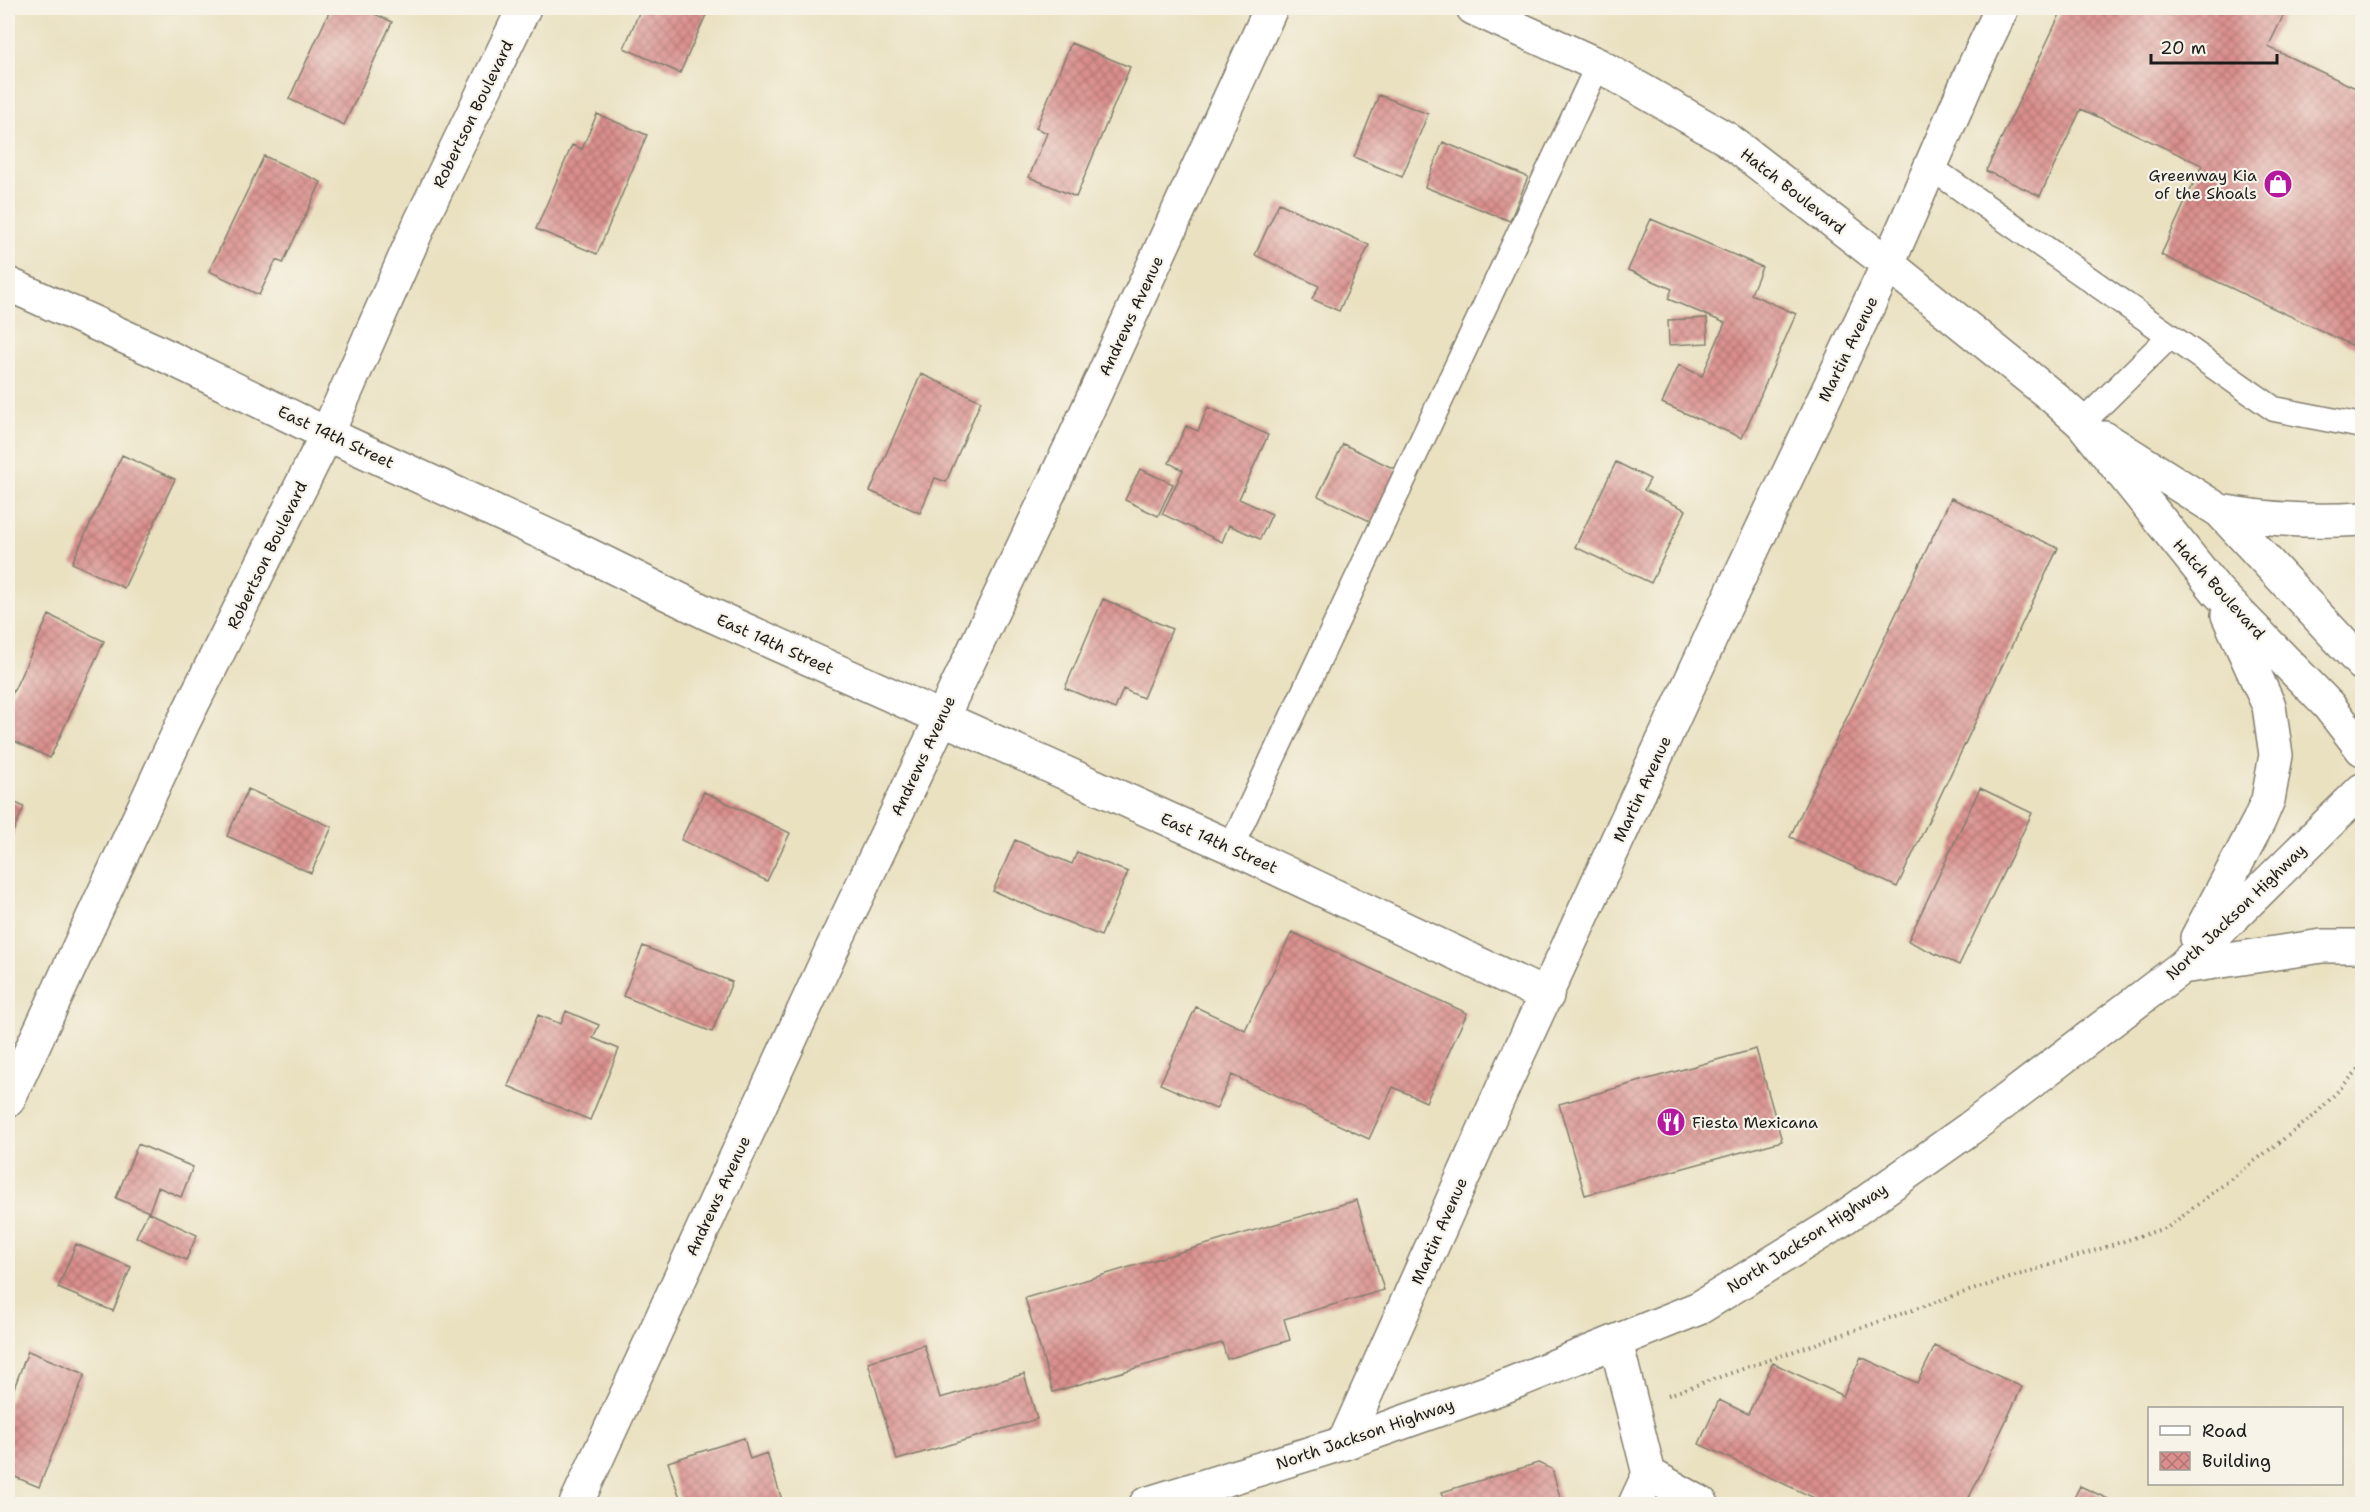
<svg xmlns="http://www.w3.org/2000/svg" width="2370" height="1512" font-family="'Shantell Sans',sans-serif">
	<defs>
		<pattern id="building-cross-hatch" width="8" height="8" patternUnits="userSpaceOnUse" patternTransform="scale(1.5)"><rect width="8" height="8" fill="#da8f8d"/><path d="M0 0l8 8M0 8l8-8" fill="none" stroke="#b07472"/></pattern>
	</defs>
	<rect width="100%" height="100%" fill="#f7f3e8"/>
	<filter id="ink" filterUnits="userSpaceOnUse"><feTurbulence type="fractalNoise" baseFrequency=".0167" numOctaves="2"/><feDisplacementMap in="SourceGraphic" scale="12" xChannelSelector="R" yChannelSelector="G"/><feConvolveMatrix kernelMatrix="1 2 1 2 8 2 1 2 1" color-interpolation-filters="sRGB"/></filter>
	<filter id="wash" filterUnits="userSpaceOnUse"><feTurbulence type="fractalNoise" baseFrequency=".008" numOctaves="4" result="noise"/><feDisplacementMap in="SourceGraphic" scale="24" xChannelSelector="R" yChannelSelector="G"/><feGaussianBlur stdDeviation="1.35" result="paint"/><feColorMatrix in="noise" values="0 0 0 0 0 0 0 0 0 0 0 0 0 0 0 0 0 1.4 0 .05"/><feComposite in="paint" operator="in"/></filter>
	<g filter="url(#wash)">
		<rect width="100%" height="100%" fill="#eae1c1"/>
		<g id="blocks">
			<path fill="url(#building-cross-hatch)" d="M331 8H362L392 22 344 125 289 99Z
				M641 8H709L680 73 624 48Z
				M2063 8H2287L2268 47 2362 91V350L2161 255 2202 165 2081 109 2040 196 1986 171Z
				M1071 43 1130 67 1076 197 1029 177 1047 133 1036 128Z
				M1379 95 1428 114 1402 177 1354 157Z
				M597 114 647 135 597 254 536 229 572 145 582 149Z
				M1443 142 1528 177 1510 221 1425 187Z
				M264 156 321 182 283 263 276 260 259 295 209 271Z
				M1279 203 1369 245 1339 311 1312 299 1319 286 1255 255Z
				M1651 219 1762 267 1751 294 1796 314 1742 438 1662 403 1679 365 1702 376 1725 323 1668 299 1672 289 1628 270Z
				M1707 318 1708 343 1669 345 1668 320Z
				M921 374 981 401 946 482 935 478 920 513 870 491Z
				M1208 407 1268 435 1239 499 1272 514 1260 539 1229 525 1222 542 1162 514 1183 470 1169 463 1186 426 1198 431Z
				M1343 444 1403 473 1378 525 1318 496Z
				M122 455 175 479 124 588 72 563Z
				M1616 462 1650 479 1644 490 1686 510 1651 583 1575 547Z
				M1140 469 1173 484 1158 516 1125 500Z
				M1951 498 2058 548 1897 887 1790 837Z
				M1103 599 1172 629 1143 698 1123 689 1115 709 1065 688Z
				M49 615 104 641 50 758 8 738V703Z
				M1980 788 2032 813 1959 965 1908 941Z
				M248 789 332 827 311 873 227 836Z
				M704 792 790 833 767 881 681 840Z
				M8 799 24 807 8 843Z
				M1015 840 1072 864 1077 852 1128 872 1101 936 993 891Z
				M1292 932 1467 1013 1426 1102 1393 1087 1369 1139 1232 1075 1216 1109 1160 1084 1196 1007 1245 1030Z
				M643 946 732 982 712 1032 623 996Z
				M566 1011 599 1025 593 1038 619 1049 590 1120 508 1086 538 1015 561 1024Z
				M1756 1049 1782 1141 1585 1195 1559 1104Z
				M138 1144 193 1167 181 1197 158 1187 149 1212 116 1198Z
				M1357 1200 1384 1290 1284 1319 1290 1340 1227 1359 1222 1343 1053 1392 1025 1298Z
				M148 1212 197 1235 186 1260 136 1237Z
				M76 1244 131 1267 113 1311 58 1288Z
				M924 1345 940 1398 1024 1374 1037 1419 897 1460 868 1362Z
				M1935 1346 2022 1387 1966 1504H1827L1699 1444 1719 1400 1748 1414 1773 1363 1843 1396 1861 1357 1917 1383Z
				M28 1351 85 1374 39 1487 8 1474V1404Z
				M744 1438 750 1459 767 1453 782 1500 767 1504H682L668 1462Z
				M1538 1463 1552 1469 1562 1504H1446L1442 1492Z
				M2080 1486 2119 1504H2071Z"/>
		</g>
	</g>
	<g filter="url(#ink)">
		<use href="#blocks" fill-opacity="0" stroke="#837e6e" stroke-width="1.5"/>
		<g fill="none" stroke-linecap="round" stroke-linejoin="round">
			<g stroke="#837e6e" stroke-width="27">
				<path id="service" d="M1930 167 2274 409 2362 426
					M2082 423 2170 336
					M1231 847 1598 65"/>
			</g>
			<g stroke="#837e6e" stroke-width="36">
				<path id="minor" d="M8 284 156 351 327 434 562 542 707 613 1231 847 1547 996
					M8 1100 183 723 327 434 421 221 524 8
					M1616 1342 1649 1474 1635 1504
					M1344 1443 1505 1083 1719 620 1888 264 1973 69 2002 8
					M1649 1474 1702 1504
					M576 1504 833 947 1072 444 1271 8"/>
			</g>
			<g stroke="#837e6e" stroke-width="36">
				<path id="secondary" d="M1473 8 1598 65 1727 139 1888 264 2053 397 2082 423 2217 591 2329 706 2362 749
					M2104 438 2220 511 2362 664
					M2220 511C2268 520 2314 522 2362 519
					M2197 938 2259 821 2268 800 2276 755 2269 706 2228 615
					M2182 967 2322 946H2362
					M1146 1504 1344 1443 1500 1388 1699 1308 1835 1224 1969 1129 2182 967 2362 790"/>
			</g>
			<path stroke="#837e6e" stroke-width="4" stroke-dasharray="1.5 4.5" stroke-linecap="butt" d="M1668 1395 1947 1298 2168 1227 2315 1115 2359 1069"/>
			<use href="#service" stroke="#fff" stroke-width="24"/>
			<use href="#minor" stroke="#fff" stroke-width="33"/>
			<use href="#secondary" stroke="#fff" stroke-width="33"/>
		</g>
	</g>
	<defs>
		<g id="shop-disc" transform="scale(1.5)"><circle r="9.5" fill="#b5179e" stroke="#f7f3e8"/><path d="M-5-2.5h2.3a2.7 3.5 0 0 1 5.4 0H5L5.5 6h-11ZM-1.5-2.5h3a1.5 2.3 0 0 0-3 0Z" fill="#fff"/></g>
		<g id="restaurant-disc" transform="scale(1.5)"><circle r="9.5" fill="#b5179e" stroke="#f7f3e8"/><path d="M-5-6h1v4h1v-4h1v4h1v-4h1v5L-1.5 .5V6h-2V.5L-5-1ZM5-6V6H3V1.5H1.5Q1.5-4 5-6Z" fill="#fff"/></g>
	</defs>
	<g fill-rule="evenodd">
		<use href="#shop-disc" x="2278" y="184"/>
		<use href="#restaurant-disc" x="1671" y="1122"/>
	</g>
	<g text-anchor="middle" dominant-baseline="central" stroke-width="4.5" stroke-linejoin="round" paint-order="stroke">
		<g font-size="16" fill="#1c1c1c" stroke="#f7f3e8">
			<text transform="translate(473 114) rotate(-64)">Robertson Boulevard</text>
			<text transform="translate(1793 191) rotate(38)">Hatch Boulevard</text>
			<text transform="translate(1131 316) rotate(-65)">Andrews Avenue</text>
			<text transform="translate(1848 349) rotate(-64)">Martin Avenue</text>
			<text transform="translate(336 437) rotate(25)">East 14th Street</text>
			<text transform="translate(267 555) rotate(-64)">Robertson Boulevard</text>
			<text transform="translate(2219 589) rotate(48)">Hatch Boulevard</text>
			<text transform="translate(775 644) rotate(24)">East 14th Street</text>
			<text transform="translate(923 756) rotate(-65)">Andrews Avenue</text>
			<text transform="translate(1642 789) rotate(-65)">Martin Avenue</text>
			<text transform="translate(1219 843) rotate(24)">East 14th Street</text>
			<text transform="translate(2236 912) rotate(-44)">North Jackson Highway</text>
			<text transform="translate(718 1196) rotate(-65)">Andrews Avenue</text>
			<text transform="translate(1439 1231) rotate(-66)">Martin Avenue</text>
			<text transform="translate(1807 1238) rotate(-33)">North Jackson Highway</text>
			<text transform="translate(1365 1434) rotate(-19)">North Jackson Highway</text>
		</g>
		<g font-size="16" fill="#1c1c1c" stroke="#f7f3e8" text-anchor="end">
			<text x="2257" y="175">Greenway Kia<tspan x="2257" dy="18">of the Shoals</tspan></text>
			<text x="1692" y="1122" text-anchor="start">Fiesta Mexicana</text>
		</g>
	</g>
	<rect width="2370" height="1512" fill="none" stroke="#f7f3e8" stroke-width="30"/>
	<rect x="2148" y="1407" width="195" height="78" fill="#f7f3e8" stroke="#9f9d96" stroke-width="1.5"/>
	<rect x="2160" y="1426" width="30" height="9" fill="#ffffff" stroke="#9f9d96" stroke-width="1.5"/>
	<text x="2202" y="1437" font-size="18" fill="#1c1c1c">Road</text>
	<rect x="2160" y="1452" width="30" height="18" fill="url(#building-cross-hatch)" stroke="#9f9d96" stroke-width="1.5"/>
	<text x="2202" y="1467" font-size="18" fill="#1c1c1c">Building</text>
	<path d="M2151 54v9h126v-9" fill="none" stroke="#1c1c1c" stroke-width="3"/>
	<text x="2160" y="54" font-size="18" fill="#1c1c1c" stroke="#f7f3e8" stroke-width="4.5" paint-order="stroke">20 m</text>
</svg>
